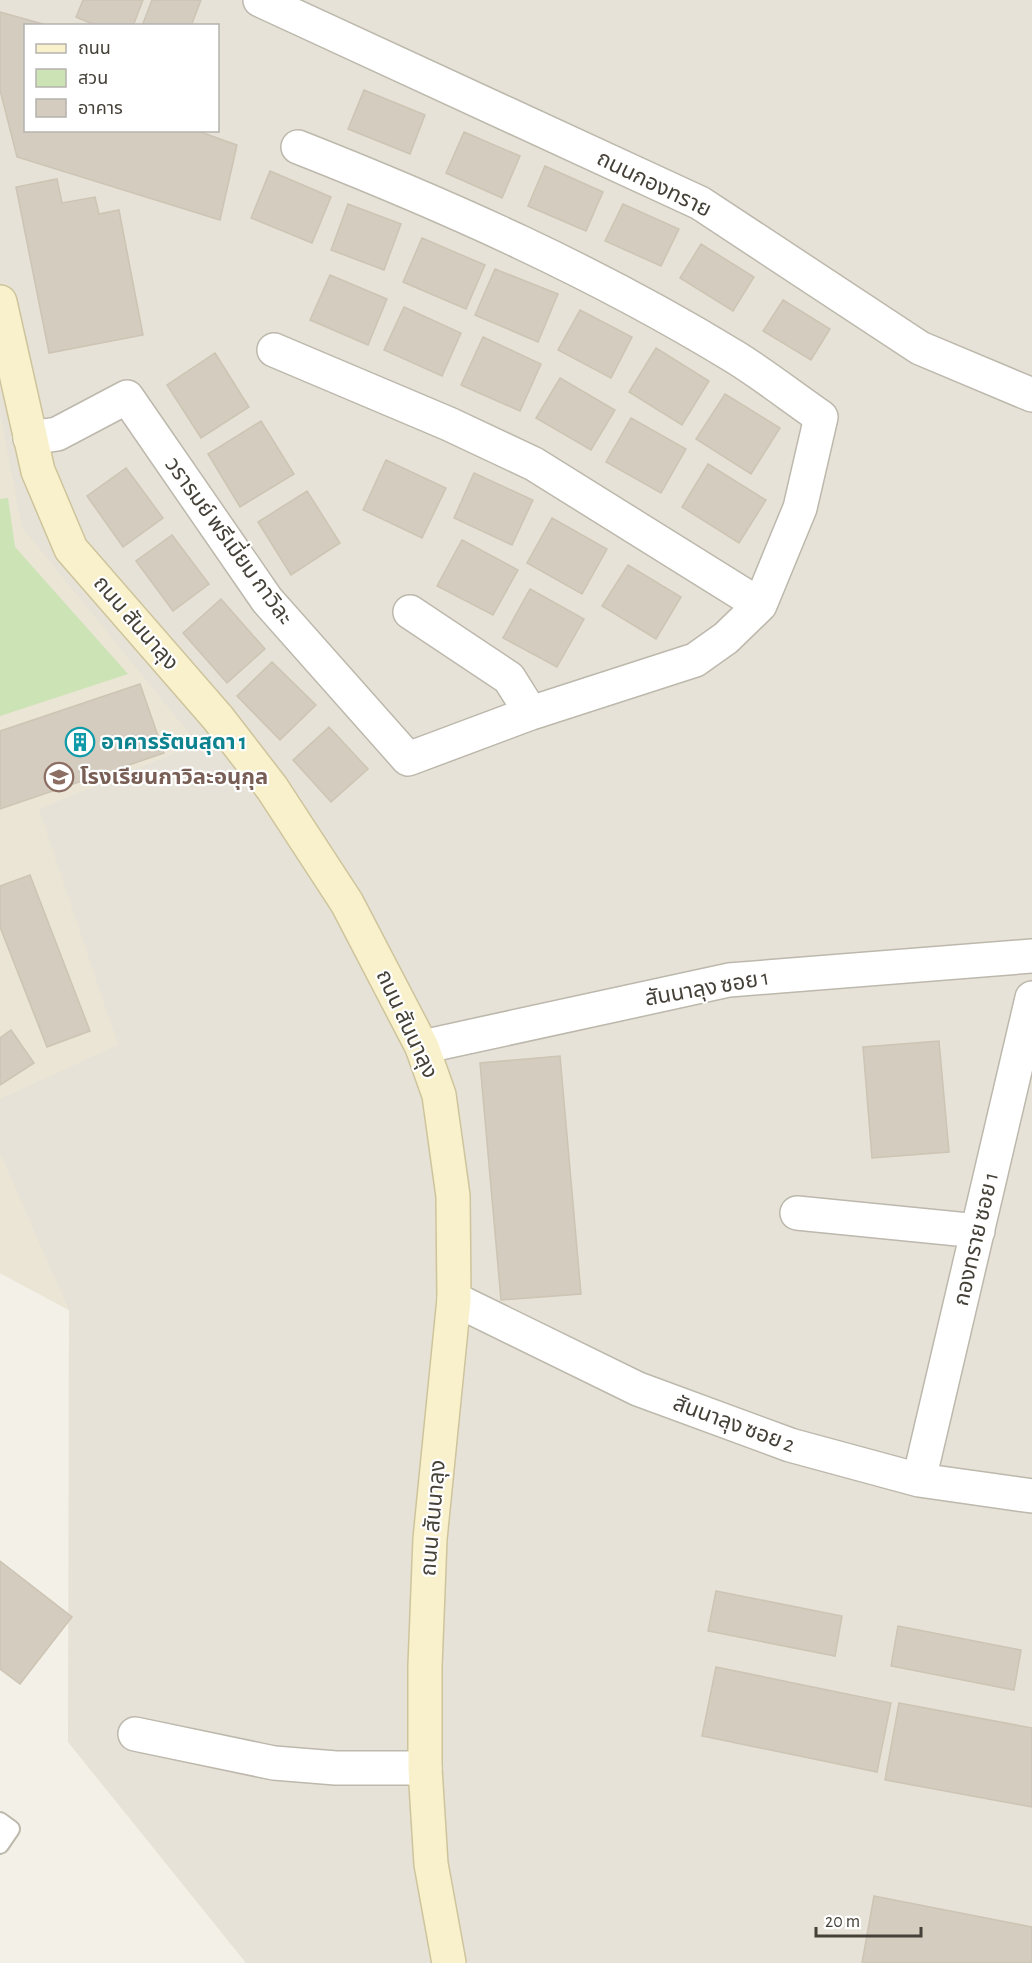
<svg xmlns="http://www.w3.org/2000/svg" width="1032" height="1963" font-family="'Alegreya Sans','Noto Sans Thai',sans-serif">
	<rect width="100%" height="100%" fill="#f3f0e8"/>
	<path fill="#e6e2d7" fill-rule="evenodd" d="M0 0H1032V1963H246L68 1742 69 1310 0 1273ZM26 26H218V130H26Z"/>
	<path fill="#eae5d4" d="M0 412 22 527 198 744 39 809 118 1045 0 1099Z
		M0 1153 69 1310 0 1273Z"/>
	<path fill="#cce3b5" d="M8 498 15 547 128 674 0 716V499Z"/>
	<path fill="#d3ccbf" stroke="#cdc4b3" stroke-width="1.5" d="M83 0H143L133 26H97L76 17Z
		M152 0H201L191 26H142Z
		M0 12 50 26H26V130H195L237 145 220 220 17 157 0 90Z
		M364 90 425 115 410 154 348 129Z
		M464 132 520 156 502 198 446 173Z
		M545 166 603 192 586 231 528 206Z
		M270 171 331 197 312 243 251 218Z
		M57 179 62 203 95 197 99 214 119 210 143 335 49 353 16 187Z
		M348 204 401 224 384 270 331 250Z
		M623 204 679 229 661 266 605 241Z
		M422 238 485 265 466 309 403 282Z
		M701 244 754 277 733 311 680 278Z
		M495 269 558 294 538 342 475 315Z
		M330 275 387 299 368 345 310 320Z
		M783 300 830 329 811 360 763 331Z
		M404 307 461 333 442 376 384 350Z
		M580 310 632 337 611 378 558 350Z
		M483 337 541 364 520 411 461 385Z
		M656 348 709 381 682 425 629 392Z
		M215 353 249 407 201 438 167 385Z
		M560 378 615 410 591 450 536 418Z
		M725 394 780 428 751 474 696 439Z
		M631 418 686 449 661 493 606 462Z
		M261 421 294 474 240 507 208 454Z
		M386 460 446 488 422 538 363 510Z
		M708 464 766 500 739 543 682 507Z
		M126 468 163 518 123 547 87 496Z
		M474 473 533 500 512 545 454 518Z
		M307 491 340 543 291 575 258 522Z
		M552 518 607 549 582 594 527 563Z
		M172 535 209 584 173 611 136 561Z
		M462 540 518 570 493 615 437 586Z
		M628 565 681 597 656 639 602 606Z
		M530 589 584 619 557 667 503 638Z
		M221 599 265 649 227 683 183 633Z
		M272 662 316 705 280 740 237 696Z
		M140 684 164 753 0 809V731Z
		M329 727 368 769 331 802 293 760Z
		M30 875 90 1031 47 1047 0 927V886Z
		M11 1030 34 1063 0 1085V1038Z
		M939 1041 949 1152 872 1158 863 1047Z
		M560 1056 581 1294 501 1300 480 1063Z
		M0 1561 72 1617 20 1684 0 1669Z
		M716 1591 842 1616 835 1656 708 1631Z
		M898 1626 1021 1650 1014 1690 891 1666Z
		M716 1667 891 1703 877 1772 702 1736Z
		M899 1703 1032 1728V1807L885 1780Z
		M874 1896 1032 1927V1963H862Z"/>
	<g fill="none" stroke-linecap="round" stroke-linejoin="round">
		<g stroke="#bdb8ac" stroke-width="20">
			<path id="lane" d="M0 1821 11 1829 0 1845"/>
		</g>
		<g stroke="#bdb8ac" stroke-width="36">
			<path id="street" d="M260 0 700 203 920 348 1032 395
				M274 350 449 424 534 464 760 605
				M30 438 57 434 127 397 267 600 408 759 531 713 695 660 726 638 760 605 800 508 821 417C792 397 764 375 735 357 596 272 448 206 298 147
				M410 612 509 678 531 713
				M422 1047 729 980 1032 956
				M797 1213 978 1231
				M454 1299 638 1389 790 1445 919 1480 1032 1496
				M919 1480 1032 998
				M135 1734 274 1763 336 1768H425"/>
		</g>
		<g stroke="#cec49c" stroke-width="36">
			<path id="secondary" d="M0 302 38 471 71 549 218 718 272 788 347 903 422 1047 439 1095 453 1196 454 1299 430 1539 425 1666V1768L431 1864 449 1963"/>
		</g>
		<use href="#lane" stroke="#fff" stroke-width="16"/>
		<use href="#street" stroke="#fff" stroke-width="33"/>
		<use href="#secondary" stroke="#f9f1cb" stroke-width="33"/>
	</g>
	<defs>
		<g id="building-ring" transform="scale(1.5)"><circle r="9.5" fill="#fff" stroke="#0f9aa8" stroke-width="1.5"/><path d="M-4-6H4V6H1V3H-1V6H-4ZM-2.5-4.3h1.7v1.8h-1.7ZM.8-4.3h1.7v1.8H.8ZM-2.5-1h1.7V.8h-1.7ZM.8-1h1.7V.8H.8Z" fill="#0f9aa8"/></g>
		<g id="school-ring" transform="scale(1.5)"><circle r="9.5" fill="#fff" stroke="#8d6e63" stroke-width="1.5"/><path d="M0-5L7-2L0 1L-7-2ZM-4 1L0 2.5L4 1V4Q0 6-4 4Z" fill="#8d6e63"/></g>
	</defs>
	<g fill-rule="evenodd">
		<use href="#building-ring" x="80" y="742"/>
		<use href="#school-ring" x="59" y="777"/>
	</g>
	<g text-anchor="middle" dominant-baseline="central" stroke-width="4.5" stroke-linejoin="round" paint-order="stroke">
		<g font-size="22" fill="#454138" stroke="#fff">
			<text transform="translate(654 184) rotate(26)">ถนนกองทราย</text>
			<text transform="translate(229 541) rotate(54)">วรารมย์ พรีเมี่ยม กาวิละ</text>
			<text transform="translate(136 623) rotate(49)">ถนน สันนาลุง</text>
			<text transform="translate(707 988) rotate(-10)">สันนาลุง ซอย 1</text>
			<text transform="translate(407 1024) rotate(65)">ถนน สันนาลุง</text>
			<text transform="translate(976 1239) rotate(-77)">กองทราย ซอย 1</text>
			<text transform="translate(734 1424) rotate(20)">สันนาลุง ซอย 2</text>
			<text transform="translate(433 1518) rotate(-85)">ถนน สันนาลุง</text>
		</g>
		<g font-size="22" font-weight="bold" fill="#0d838f" stroke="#fff" text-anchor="start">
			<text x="101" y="742">อาคารรัตนสุดา 1</text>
		</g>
		<g font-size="22" font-weight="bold" fill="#785e54" stroke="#fff" text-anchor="start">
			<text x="80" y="777">โรงเรียนกาวิละอนุกุล</text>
		</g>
	</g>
	<rect x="24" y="24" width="195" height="108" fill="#ffffff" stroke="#b5b3af" stroke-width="1.5"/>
	<rect x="36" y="44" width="30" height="9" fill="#f9f1cb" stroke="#b5b3af" stroke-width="1.5"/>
	<text x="78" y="54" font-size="18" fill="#454138">ถนน</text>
	<rect x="36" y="69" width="30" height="18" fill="#cce3b5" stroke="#b5b3af" stroke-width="1.5"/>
	<text x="78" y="84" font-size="18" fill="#454138">สวน</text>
	<rect x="36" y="99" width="30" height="18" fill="#d3ccbf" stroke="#b5b3af" stroke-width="1.5"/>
	<text x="78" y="114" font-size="18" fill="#454138">อาคาร</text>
	<path d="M816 1927v9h105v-9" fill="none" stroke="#454138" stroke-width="3"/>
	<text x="825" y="1927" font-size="18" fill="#454138" stroke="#ffffff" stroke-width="4.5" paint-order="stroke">20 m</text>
</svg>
